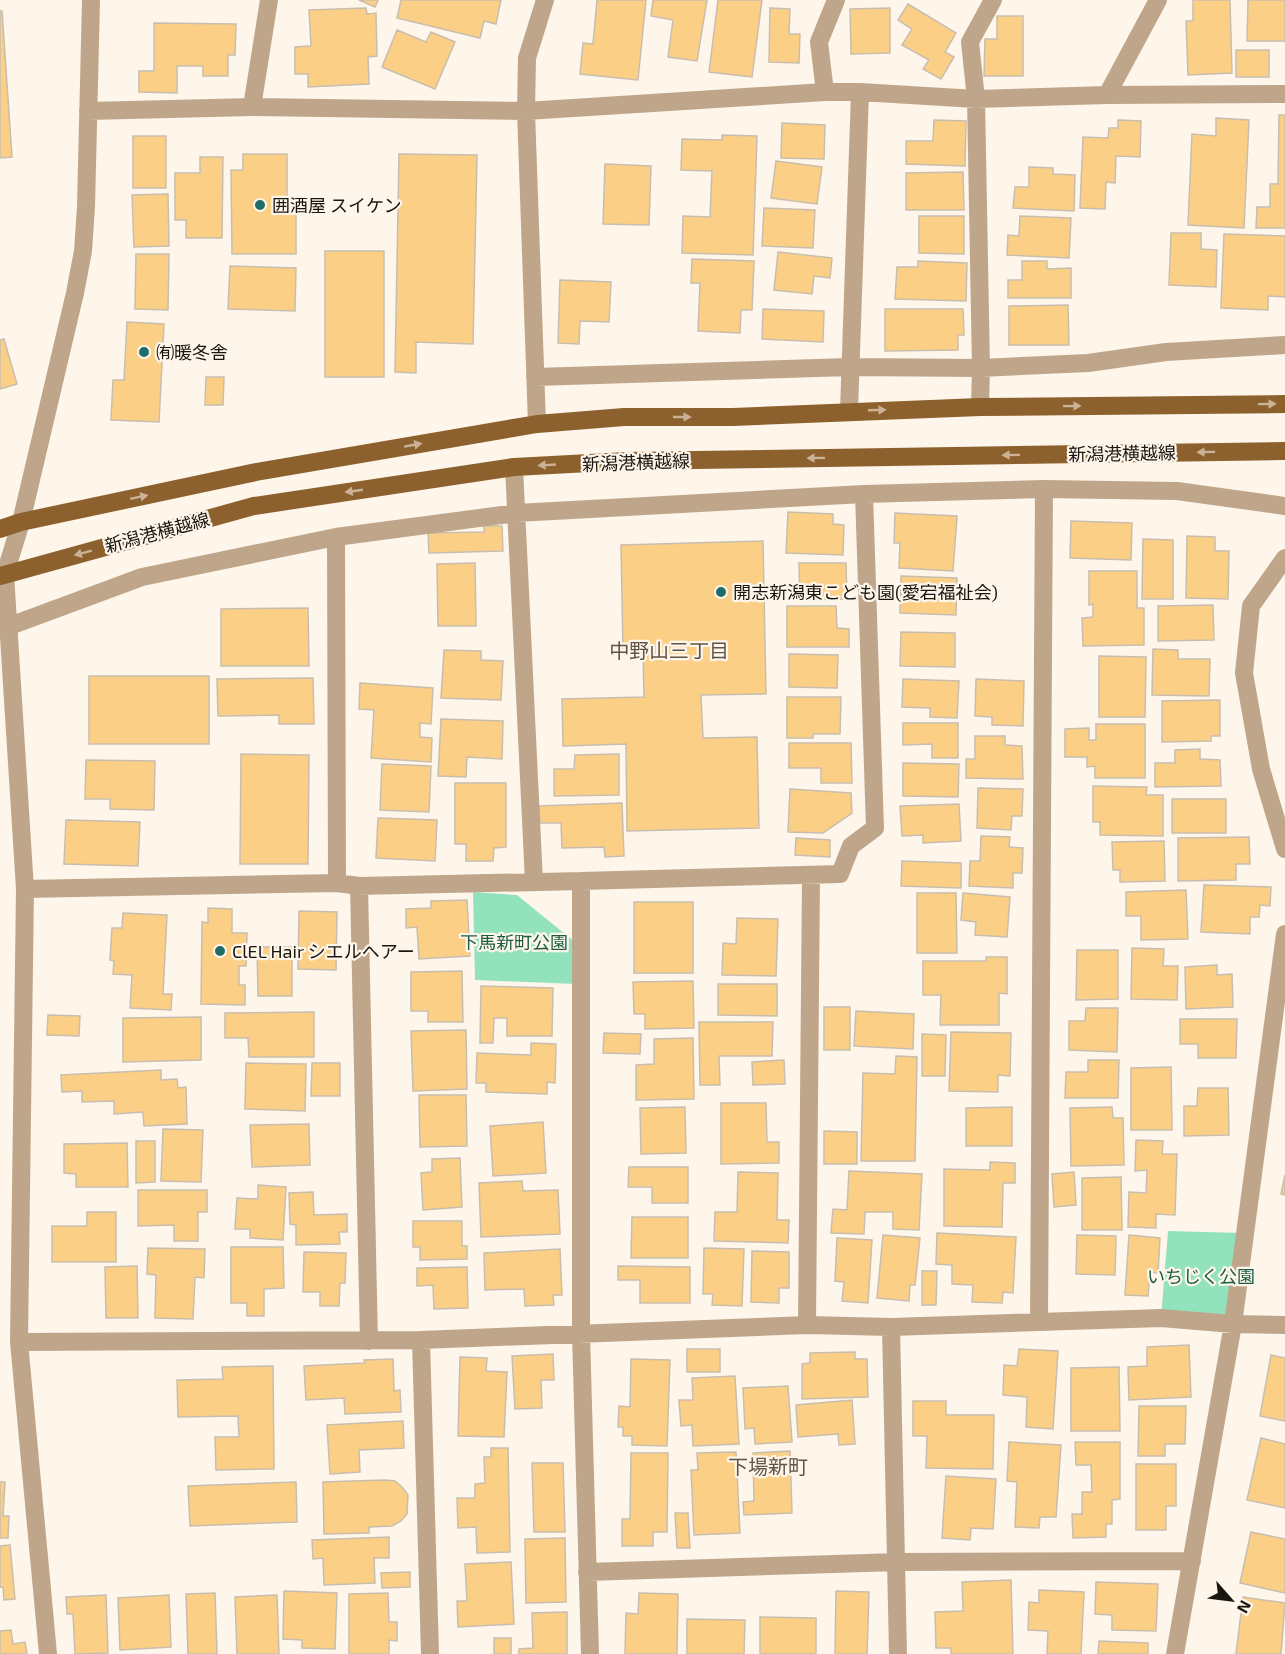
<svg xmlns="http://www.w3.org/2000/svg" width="1285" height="1654" font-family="'Exo 2','Noto Sans JP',sans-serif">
	<rect width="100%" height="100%" fill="#fef5eb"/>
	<path fill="#92e3bd" d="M473 892 517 895 576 943V984L475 980Z
		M1168 1231 1243 1233 1233 1324 1161 1318Z"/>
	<path fill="#fbd086" stroke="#c9beae" stroke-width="1.5" d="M359 0H378L375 7Z
		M401 0H501L496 24 484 21 480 38 397 18Z
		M597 0H646L638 80 580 74 583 43 593 44Z
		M653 0H707L697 61 668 57 673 20 651 16Z
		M718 0H762L752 77 709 72Z
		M1193 0H1230L1232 73 1188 75 1186 21H1193Z
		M1248 0H1285V41H1247Z
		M908 4 956 33 945 52 954 57 941 79 923 69 929 60 902 45 912 29 898 20Z
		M366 8 367 14 376 13 377 56 368 57 369 84 308 87V74H295V47L311 46 309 10Z
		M770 8 790 9 789 34H800L799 63 769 62Z
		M890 8V53L851 54 850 9Z
		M0 11H2L12 157 0 158Z
		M997 16H1023V76H984L985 39H997Z
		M154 23 236 24 235 55H228V76H203V66H177V93L139 92V71H154Z
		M397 30 426 42 431 32 455 42 435 89 382 67Z
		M1236 50H1269V77H1236Z
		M1279 115H1285V228H1256L1257 207H1270V184H1278Z
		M1216 118 1249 120 1244 228 1188 225 1192 134 1216 136Z
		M934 120 966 121 965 166 906 164V141H933Z
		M1118 120 1141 121 1140 157 1116 156 1115 183 1106 182 1105 209 1080 208 1083 137 1108 138 1109 128H1118Z
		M782 123 825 125 824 159 781 158Z
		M722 135 757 136 753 255 682 253 683 216 710 217 712 171 681 170 682 139 722 140Z
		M133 136H166V188H133Z
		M243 154H287V213L296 212V254H232L231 170H243Z
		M399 154 477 155 473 344 416 342V373L395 372Z
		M200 157H223L222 238H186V220H175V173H200Z
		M776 161 822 167 817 204 771 198Z
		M605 164 651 166 649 225 603 224Z
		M1029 167 1053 168V174L1075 175 1074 211 1013 208 1015 187H1029Z
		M963 172 964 210H906V173Z
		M168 194 169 246 134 247 132 195Z
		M764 208 815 210 813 248 762 246Z
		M919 216H964V254L919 253Z
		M1020 216 1071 218 1069 258 1007 255 1008 235 1019 236Z
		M1171 233H1201V249L1217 250 1216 287 1169 285Z
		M1224 234 1285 236V297L1268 296V310L1221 308Z
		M325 251H384V377H325Z
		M778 252 832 258 830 278 814 276 812 294 774 290Z
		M136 254H169L168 310 135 309Z
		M692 259 754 261 752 310H741L740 333 698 331 700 283H691Z
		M918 261 967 263 966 301 895 299 897 267H918Z
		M1022 261H1047V269L1071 268V298H1008V280H1022Z
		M230 266 296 268 295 311 228 309Z
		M560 280 611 282 609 322 580 321 579 344 558 343Z
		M1068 305 1069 345H1009V306Z
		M763 309 824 311 823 342 762 339Z
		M885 309H963L964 335H958V350L885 351Z
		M127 322 164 324 159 422 111 420 113 380H124Z
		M4 339 17 384 0 389V340Z
		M206 377H224L223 405H205Z
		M788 512 833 514V524L844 525 843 555 786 553Z
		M895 513 957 516 953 571 899 568 900 543H894Z
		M1071 521 1132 523 1131 560 1070 558Z
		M484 526H502L503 551 429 553 428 533 484 532Z
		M1187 536 1215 537V551H1229L1228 599 1186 598Z
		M1143 539 1173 540V599H1142Z
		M763 541 766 694 701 695 703 738 757 737 759 828 627 831 626 744 563 746 562 699 644 697 643 649H623L621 545Z
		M475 563 476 626H438L437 564Z
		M799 563H846L847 599 800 600Z
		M1089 571H1137V608H1144V645L1083 646 1082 618 1093 617V604L1089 605Z
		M901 576 957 578 956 615 900 613Z
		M1213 605 1214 640 1158 641V606Z
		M787 606H836L837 628 849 629V647H787Z
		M308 608 309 666H221V609Z
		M901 632 955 633V667L900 666Z
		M1153 649 1178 650V659H1210L1209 696 1152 695Z
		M444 650 481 651V660L503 661 501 700 441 698Z
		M789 654 838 655 837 688 789 687Z
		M1099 656 1146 657 1145 717H1099Z
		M89 676H209V744H89Z
		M313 678 314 724H279V715L218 716 217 679Z
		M903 679 959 681 957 718 930 717V708L902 707Z
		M976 679 1024 681 1023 726 992 725V717L975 716Z
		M360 683 433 688 431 724 420 723V737L432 738 431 762 371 758 374 710 359 709Z
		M787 697H841L840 734H813V738H787Z
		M1220 700V736H1211V741L1162 742V701Z
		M441 719 503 721 502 759 467 757 466 777 438 776Z
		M903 723H958V758H932V744L903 745Z
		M1096 724H1145V778H1095V766L1087 767V757H1065V729L1089 728V740H1096Z
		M975 736H1005V745L1022 746 1023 779 966 778V759H975Z
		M789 743H851L852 783H821V768H789Z
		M1200 749V759L1220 760 1221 786 1155 787V763H1175V750Z
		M241 754 309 755 308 864H240Z
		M619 754V795L554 796V769H574L575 755Z
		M86 760 155 761 154 810 110 809V799H85Z
		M903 763 959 764 958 797 903 796Z
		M382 764 431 766 429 812 380 810Z
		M455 783H506V847L494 848 493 861H466V844H455Z
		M1093 786 1147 787 1146 795H1163V836L1100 835V822H1093Z
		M978 788 1023 789 1022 816H1012L1011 830 977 828Z
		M790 789 851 793 852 813 823 833 788 832Z
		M1172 799H1226V833H1172Z
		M622 803 624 856 605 857 604 847 562 848 561 823H540L539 806Z
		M959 804 961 841 923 843V835L902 836 900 806Z
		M378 818 437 820 435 861 376 858Z
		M66 820 140 822 138 866 64 864Z
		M981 836 1010 837 1009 847 1023 848 1022 873H1013V888L969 886 970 861H980Z
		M1249 837 1250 864H1236V880L1178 881V838Z
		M796 838 830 840V857L795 855Z
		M1164 841 1165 881 1120 882V870H1113L1112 842Z
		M902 861 961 863V888L901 886Z
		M1204 885 1271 887 1270 906 1260 905 1259 917H1250V934L1201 932Z
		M1186 890 1188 939 1141 940V916H1126V892Z
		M917 893H956L957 953H917Z
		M963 893 1010 897 1007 937 975 935 976 922 961 920Z
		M467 900 470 956 419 959 417 927 406 928V909L431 908V901Z
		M634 902H693V973H634Z
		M208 908 232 909V933H247L246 966H239V985H245V1005L201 1004 202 922 208 923Z
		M299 911 337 912 336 970 298 969Z
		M123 913 167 915 163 994H172L171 1010 130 1008 132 975 113 974 114 961 110 960 112 928H122Z
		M737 918 778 919 776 976 722 975 723 943 736 944Z
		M257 947H292V996H258Z
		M1132 948 1164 949 1163 966H1178L1177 1000 1131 999Z
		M1077 950H1118V999L1076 1000Z
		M986 957H1007V994L999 993V1025H940L941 995H923V961H986Z
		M1217 965V975L1232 974 1233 1007 1186 1009 1185 967Z
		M462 971 463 1022H428V1011H411V972Z
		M693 981 694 1028 645 1029V1014H634L633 982Z
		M718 984H777V1016L718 1015Z
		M481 986 553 988 552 1036H507V1018H494L493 1043H480Z
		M824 1007H850V1050H824Z
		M1086 1008H1118L1117 1052 1069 1050V1021H1085Z
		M856 1011 914 1014 913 1049 854 1046Z
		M314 1012V1057H249L248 1038H225V1013Z
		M48 1015 80 1016 79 1036 47 1035Z
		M201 1017V1060L123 1062V1018Z
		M1180 1019H1237L1236 1058H1198V1044H1180Z
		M699 1022H773L772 1056H719L720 1085H700Z
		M466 1030 467 1089 413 1091 411 1031Z
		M951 1032 1011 1033 1010 1076 998 1075V1092L949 1091Z
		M604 1033 641 1034 640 1054 603 1053Z
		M922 1034 946 1035 945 1076H922Z
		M693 1038 694 1099 636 1100V1065L654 1064V1039Z
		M531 1043 556 1044 555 1083 547 1082V1094L486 1092V1083H476L477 1053 531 1055Z
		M896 1056 917 1057 915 1161H861L863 1073 895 1074Z
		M784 1060 785 1084 753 1085 752 1062Z
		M1088 1060H1119L1118 1098H1065L1066 1072H1088Z
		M246 1063 306 1064 305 1111 245 1109Z
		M312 1063H340V1096H311Z
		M1171 1067 1172 1130H1131V1068Z
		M161 1070V1080L177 1079 178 1088 186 1087 187 1124 144 1126 143 1112 114 1114V1101L82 1102V1091L62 1092 61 1075Z
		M1198 1088H1228L1229 1135 1184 1136V1106H1197Z
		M419 1095H466L467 1146 420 1147Z
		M721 1103H766L767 1142H779V1163L721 1164Z
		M685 1107 686 1153 641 1154 640 1108Z
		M1012 1107V1146H966V1108Z
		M1112 1107 1113 1118H1123L1124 1165 1071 1166 1070 1108Z
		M543 1122 546 1173 493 1176 490 1126Z
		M309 1124 310 1165 252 1167 250 1125Z
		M163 1129 203 1130 201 1182 161 1181Z
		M824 1131 857 1132V1164H824Z
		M1136 1140 1163 1141 1162 1154H1177L1175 1215 1156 1214V1228L1128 1227 1129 1192 1146 1193 1147 1170 1135 1171Z
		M136 1141H155V1182L136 1183Z
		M127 1143 128 1187H76V1174L64 1173V1144Z
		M460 1158 462 1207 423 1210 421 1173 432 1172V1159Z
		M990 1162 1015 1163V1183H1003L1002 1227 944 1226V1169L990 1170Z
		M629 1167H688V1203H652V1187H628Z
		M849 1171 922 1174 919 1230 893 1229V1212H865L864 1234 831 1233 833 1209 847 1210Z
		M738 1172 778 1173 777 1220H789L788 1243 714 1241 715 1212H737Z
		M1074 1172 1076 1205 1054 1207 1052 1174Z
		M1285 1175V1195L1281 1194Z
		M1121 1177 1122 1230H1082V1178Z
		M522 1181 523 1191 558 1190 560 1234 481 1237 479 1183Z
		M258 1185 286 1187 283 1240 250 1238V1229H235L237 1198 258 1199Z
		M138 1190H207V1212H198V1241H174V1225L138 1226Z
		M313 1192 314 1215 347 1214V1232H339L340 1244 296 1245V1225L290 1224 289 1193Z
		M87 1212H116V1262H52V1226H87Z
		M632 1217H688V1258H631Z
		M413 1221H462V1246H467V1259L420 1260V1247H413Z
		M937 1233 1016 1237 1013 1293 1003 1292 1002 1303 972 1302 973 1285 952 1284V1265L936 1264Z
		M883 1235 920 1238 915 1285H910L909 1301 877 1298Z
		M1077 1235 1116 1236 1115 1275 1076 1274Z
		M1129 1235 1160 1238 1158 1273 1150 1272 1148 1296 1125 1295Z
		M837 1238 872 1240 868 1303 842 1301 844 1282 835 1281Z
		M231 1247H283L284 1288 264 1289V1316H247V1303H231Z
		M148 1248 205 1249 204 1278 195 1277 193 1319 155 1318 156 1275 147 1274Z
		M704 1248 744 1249 742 1306 712 1305 713 1294H703Z
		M560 1249 562 1295H553L554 1305 525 1306 524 1289 485 1290 484 1253Z
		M752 1251 789 1252V1288H779V1303L751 1302Z
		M304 1252 346 1253 345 1283H340L339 1306H320V1292H303Z
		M137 1266 138 1318H106L105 1267Z
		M618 1266 690 1267V1303H640V1280H618Z
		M467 1267 468 1308 434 1309 433 1285 417 1286V1268Z
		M922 1271H937L936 1305H922Z
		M1189 1345 1191 1397 1129 1400 1128 1367 1147 1366V1347Z
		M687 1349H720V1372H687Z
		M1019 1349 1058 1351 1053 1429 1026 1427 1027 1397 1003 1395 1004 1365 1017 1366Z
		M855 1352V1359H867L868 1397 802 1399V1364L810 1363V1353Z
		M553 1354 554 1380H541L542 1408 515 1409 512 1356Z
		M1271 1355 1285 1358V1421L1260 1416Z
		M460 1357 487 1358 486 1371 507 1372 504 1437 458 1436Z
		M393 1359 394 1391 400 1390 401 1412 345 1414 344 1398 306 1400 304 1366 365 1363 364 1360Z
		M631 1359 670 1360 667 1446 632 1445V1436H623V1427H618L619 1406 630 1407Z
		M273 1366 274 1469 216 1470 215 1437H239L238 1416 178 1417 177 1380 223 1379 222 1367Z
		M1119 1367 1120 1431H1071V1368Z
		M735 1376 739 1444 693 1446 692 1425 681 1426 679 1400H693L692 1378Z
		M788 1386 792 1442 755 1444 754 1428 745 1429 743 1388Z
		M852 1400 855 1444 839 1445 838 1434 798 1437 796 1405Z
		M913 1401H946V1415H994L993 1469 926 1468 927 1436H913Z
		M1139 1406H1186L1185 1444H1165V1456H1138Z
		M403 1421 404 1448 359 1450 360 1472 330 1474 327 1425Z
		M1261 1438 1285 1444V1508L1247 1500Z
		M1009 1442 1061 1445 1056 1517H1040L1039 1528 1015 1527 1017 1482 1007 1481Z
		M1075 1442H1120V1499L1112 1500V1524H1106V1537L1073 1538 1072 1514H1082V1492H1092L1091 1465H1076Z
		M491 1448H508L510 1552 477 1553 476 1527 458 1528 457 1498H475V1484L485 1483 484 1457H491Z
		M790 1451 792 1513 744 1515 743 1502 754 1501 753 1453Z
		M736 1452 740 1533 694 1535 691 1470H698L697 1453Z
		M631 1453H668L667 1532H653V1546H622V1519H630Z
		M532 1463H563L565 1532H534Z
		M1136 1464H1176V1506H1166V1530H1136Z
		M946 1476 996 1479 993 1529 971 1528 970 1540 942 1538Z
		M385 1480 395 1481 402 1487 408 1495 407 1514 401 1521 392 1526 369 1527V1533L324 1534 323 1482Z
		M0 1482H5L3 1516H9L8 1538H0Z
		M296 1482 297 1522 190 1526 188 1486Z
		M675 1513H688L690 1548H677Z
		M1251 1532 1285 1539V1593L1240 1583Z
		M389 1537V1558H374L375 1583 324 1585 323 1558 313 1559 312 1540Z
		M565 1538 566 1602 526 1603 525 1539Z
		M10 1545 15 1599 4 1600 3 1587H0V1546Z
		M511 1562 514 1624 458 1627 457 1601H467L465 1564Z
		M410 1572V1587L382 1588 381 1573Z
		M1011 1580 1013 1654H951V1648H936L935 1612 963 1611 962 1582Z
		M1096 1582 1158 1584 1156 1631 1112 1630V1615L1095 1614Z
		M1039 1590 1084 1592 1081 1654H1047L1048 1631 1028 1630 1029 1602 1039 1603Z
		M284 1591 337 1593 335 1649 302 1648V1640L283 1639Z
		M836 1591 869 1592 867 1654H835Z
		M215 1593 217 1654H188L186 1594Z
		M388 1593 389 1622H397V1641L389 1640V1654H349V1594Z
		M639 1593 678 1594 677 1654H625L626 1613 638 1614Z
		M106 1595 108 1653 75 1654 73 1614H67L66 1597Z
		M169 1595 171 1647 120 1650 118 1598Z
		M277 1595 279 1654H237L235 1597Z
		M1243 1597 1285 1603 1281 1654H1236Z
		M567 1612V1654H519V1649L533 1648 532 1613Z
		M760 1617 816 1618V1654H760Z
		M687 1619 745 1620 744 1654H687Z
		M11 1630 13 1644 25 1642 27 1654H0V1631Z
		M494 1638H511V1654H494Z
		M1099 1641 1148 1643V1654H1098Z"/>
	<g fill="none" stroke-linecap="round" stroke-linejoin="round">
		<path stroke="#bfa68b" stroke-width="18" d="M825 92 819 42 836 0
			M1107 95 1158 0
			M252 107 269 0
			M88 111 252 107 526 111 825 92H860L976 99 1107 95 1285 94
			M535 377 849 367 981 368 1088 363 1166 352 1285 345
			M980 407 981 368 976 99 970 42 993 0
			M849 411 860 92
			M537 424 526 111 527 58 545 0
			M514 467 534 882
			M336 537 337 883
			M1285 558 1251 606 1244 673 1261 769 1285 849
			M7 627 142 577 336 537 517 513 864 494 1044 489 1177 491 1285 506
			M581 881 840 874 851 846 875 828 864 494
			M359 886 369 1341
			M25 889 337 883 359 886 581 881V1334L590 1654
			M1039 1322 1044 489
			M807 1325 811 876
			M891 1327 898 1654
			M421 1340 430 1654
			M19 1342 421 1340 807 1325 891 1327 1161 1318 1233 1324 1285 1325
			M587 1572 897 1562 1192 1561
			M48 1654 19 1342 25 889 5 574 21 522 75 293 83 251 86 207 91 0
			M1175 1654 1233 1324 1285 934"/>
		<path stroke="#8d612d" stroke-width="18" d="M0 529 21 522 256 472 537 424 624 417H733L980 407 1285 404
			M0 576 254 506 514 467 627 461 1285 451"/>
	</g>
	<defs><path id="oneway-solid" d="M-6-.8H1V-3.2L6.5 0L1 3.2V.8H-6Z" transform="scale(1.5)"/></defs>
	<g fill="#cbb296">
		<use href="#oneway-solid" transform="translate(1267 404) rotate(-1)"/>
		<use href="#oneway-solid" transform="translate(1072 406) rotate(-1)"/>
		<use href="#oneway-solid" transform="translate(877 410) rotate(-2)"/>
		<use href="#oneway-solid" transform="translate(682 417)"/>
		<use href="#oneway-solid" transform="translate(413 445) rotate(-10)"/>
		<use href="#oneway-solid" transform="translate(1206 452) rotate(179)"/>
		<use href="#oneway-solid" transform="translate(1011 455) rotate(179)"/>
		<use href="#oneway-solid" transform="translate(816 458) rotate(179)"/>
		<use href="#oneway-solid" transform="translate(547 465) rotate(177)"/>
		<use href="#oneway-solid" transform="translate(354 491) rotate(172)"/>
		<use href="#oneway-solid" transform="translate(139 497) rotate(-12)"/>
		<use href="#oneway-solid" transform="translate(83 553) rotate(165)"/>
	</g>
	<g fill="#226c68" stroke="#fef5eb" stroke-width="2">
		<circle cx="260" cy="205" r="6"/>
		<circle cx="144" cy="352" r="6"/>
		<circle cx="721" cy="592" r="6"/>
		<circle cx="220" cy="951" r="6"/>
	</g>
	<g text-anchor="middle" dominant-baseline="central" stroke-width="4.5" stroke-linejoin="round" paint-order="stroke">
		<g font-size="18" fill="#19150f" stroke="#fef5eb" text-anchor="start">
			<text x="272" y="205">囲酒屋 スイケン</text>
			<text x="156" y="352">㈲暖冬舎</text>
			<text x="733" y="592">開志新潟東こども園(愛宕福祉会)</text>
			<text x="232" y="951">ClEL Hair シエルヘアー</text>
		</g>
		<g font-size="18" fill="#19150f" stroke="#fef5eb">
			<text transform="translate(1122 453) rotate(-1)">新潟港横越線</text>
			<text transform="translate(636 462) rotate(-2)">新潟港横越線</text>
			<text transform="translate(157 532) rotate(-15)">新潟港横越線</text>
		</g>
		<g font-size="18" fill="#1a5d43" stroke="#fef5eb">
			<text x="514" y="942">下馬新町公園</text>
			<text x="1201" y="1276">いちじく公園</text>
		</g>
		<g font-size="20" fill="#605447" stroke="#fef5eb">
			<text x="669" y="650">中野山三丁目</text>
			<text x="768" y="1466">下場新町</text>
		</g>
	</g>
	<g transform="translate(1231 1600) rotate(118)" stroke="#fef5eb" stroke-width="4.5" paint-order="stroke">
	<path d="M0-4.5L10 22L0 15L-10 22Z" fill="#19150f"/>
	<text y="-9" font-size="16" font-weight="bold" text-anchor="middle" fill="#19150f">N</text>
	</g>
</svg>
